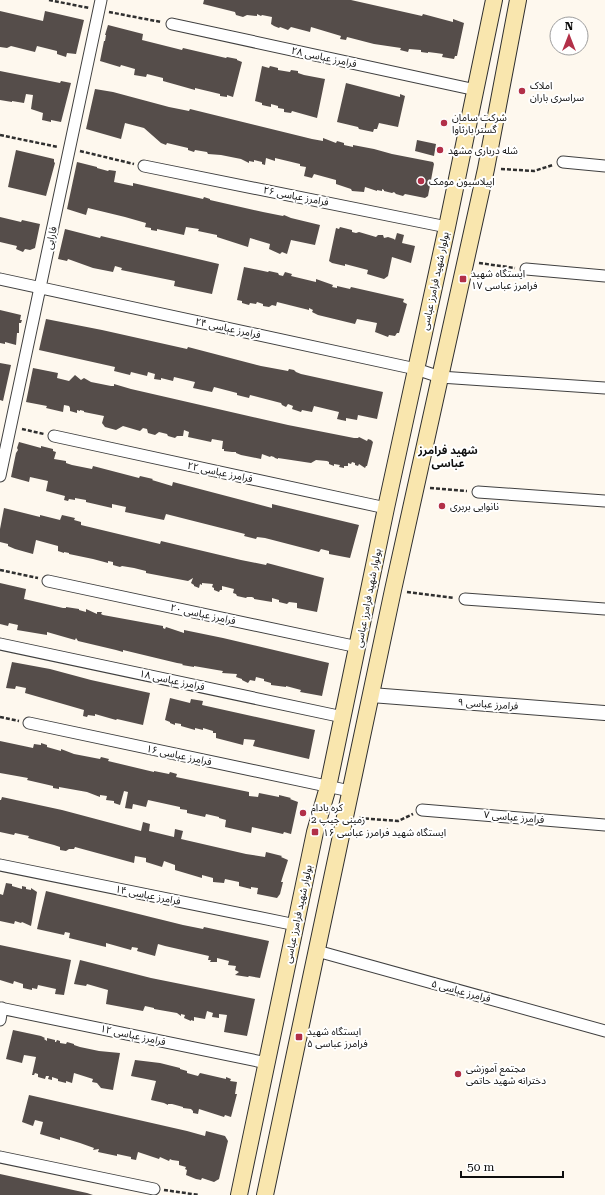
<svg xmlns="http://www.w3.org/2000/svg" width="605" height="1195" font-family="'Roboto Serif','Noto Sans Arabic',serif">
	<rect width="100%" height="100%" fill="#fef8ee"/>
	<path fill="#554d4a" d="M204 0H351L422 16 423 14 453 22V19L464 23 457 56H455L454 59 442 57 443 54 436 53 428 52V53L421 52V50L409 49 408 52 400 50 401 48 374 44 347 37 346 40 340 39 341 36 311 27 310 32 291 27 288 30 280 27 279 28 274 26 271 24 272 17 262 15 261 16 257 14V16L247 15 243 17 236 15 235 12 203 4Z
		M0 11 43 21 45 11 84 20 76 54 67 53 66 57 57 54V51L37 46 35 52 11 46 7 48 0 47Z
		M108 25 143 34 142 40 182 50 183 48 226 58 227 57 237 59V60L242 62 233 97 227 95V97L220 96V94L195 88V90L163 81V78L147 74 146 77 134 75 135 69 121 65 120 67 100 61 104 41H105L106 35H105Z
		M262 66 269 68 270 66 278 68V70L290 72 291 70 298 71V73L304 75 325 79 317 118 292 111 291 113 284 112V109L278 108V106L271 104V107L262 105V103L255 101Z
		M0 71 60 83 61 81 71 83 61 122 51 120V122L42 120 43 113 31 109 33 95 26 94 24 103 12 101V102L0 100Z
		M346 83 400 97V94L405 96 398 127 379 123 377 129H374L373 132 359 129 358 127 337 122Z
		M95 89 113 92 169 107 189 111 190 109 312 139 323 141V138L336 143 337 141 344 143V145L353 147V145L374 149 392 154 433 162 434 164 428 196 425 198 405 194 403 196 396 194 394 192 392 193 384 191V190L382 189V191L377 190V191L365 187 364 192 352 191 351 189 336 184V180L314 174 312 178 304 176 306 167 300 166V164L275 158V161L266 158 265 165 262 164V162L254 160V162L249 161V163L241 159 221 155 208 154 207 152 195 150 194 152 188 150V148L167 143 166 145 161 143 144 128 125 123 121 139 86 129Z
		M417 140 436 144 434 156 415 151Z
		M16 150 54 159V162L55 163 46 196 8 187Z
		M77 162 97 167V168L108 171 109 170 116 171 114 182 133 186V183L203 199 204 197 210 199V200L263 212 283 216 284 215 291 218 320 225 315 245 291 240 287 254 282 252 280 254 269 249 270 244 250 238 248 247 217 237V235L198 231 199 229 186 227 184 235 157 229V231L151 230V228L145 227 146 223 125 217 88 208 86 215 67 209Z
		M0 217 21 222 22 220 40 224 35 248 30 250 25 249 23 252 16 249 17 246 0 242Z
		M340 227 352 230V232L356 233 359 232 376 237 378 235H383L384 238 388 237 394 239 395 240 397 233 404 235 402 243 415 246 411 263 392 257 388 276 384 279 367 274 368 270 345 264V266L332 263 329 261 336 228 339 229Z
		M65 229 100 238 101 236 219 264 212 294 174 286 175 281 121 270 122 268 115 266 113 272 93 268 68 259 67 261 58 259Z
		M244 267 268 272 269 271 278 273 279 275 283 276 285 272 292 274 291 276 316 282V279L333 285 332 287 337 288V286L350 289 351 287 404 299 403 302 407 304 399 333H397L395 336 389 335 388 337 375 332 377 323 357 319 355 324 318 315 312 312 313 310 309 308V310L277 302 276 306 272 305 269 307 263 306V304L257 302 256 304 250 303 249 305 242 303V301L237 300Z
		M0 310 21 315 20 320H22L21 323H19V333H17L16 345 5 342V344L0 343Z
		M46 319 102 330 187 349 188 347 261 366 288 371 289 369 294 370 296 372 301 374 383 392 377 419 358 415 357 420 346 418V421L337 419 339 412 314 406 312 412 302 410 301 412 292 409 293 406 288 404 286 407 282 405 281 403 250 395 249 398 237 395V393L214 387 212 392 193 388 195 382 174 377 173 381 161 378V380L154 379 155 374 148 372 147 376 131 372 130 375 114 371 115 367 39 350Z
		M0 363 11 365 3 401 0 400Z
		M33 368 58 373 57 378 69 381 75 375 81 380 84 378 91 382 111 386H114V384L131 389 288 425 354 438H358L359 437 367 441 368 439 371 440 373 442 367 466H366L365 468 359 464 358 466 355 465V463L352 462 351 464 348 463V466H344V468L339 467 340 465 334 464V466L329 464V462L327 461 316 460 311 463 278 458V459L275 458 274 457 271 456 270 457 262 454 261 459 241 455 236 453V452H232L224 451V449H222L223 441 212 439 211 442 188 437 189 432 184 430 183 436H177L175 438 168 436 167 434 159 432 155 435 148 433 147 429 143 428 140 431 123 426 116 430 105 427 102 423 104 416 84 412V411L80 410V411L77 410V413L70 411V408L69 406 64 405 63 412 46 408 47 406 26 402Z
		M19 442 41 448V446L53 449V451L56 452 54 459 66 461V463L72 465 92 469 93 466 139 478 140 476 153 479 152 480 172 486 173 482 272 508V504L359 525 350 558 329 554V551L321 549 319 552 265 538 257 537 256 539 244 536 245 534 166 514 164 520 125 512 126 507 112 504V508L86 502V500L75 498V500L69 499 68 501 64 500 65 496 46 491 48 481 30 477 29 482 11 477 16 453 18 450 17 448Z
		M4 508 40 517V515L60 520 62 515 75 518 74 520 81 522V525L160 544 161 541 241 560 266 565 267 563 324 578 317 612 297 608V603L289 602 287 604 279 602V600L272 598V602L254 599V598L252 597H247L246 598 237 596 236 594 233 593 234 589 222 586V590H220L219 592 214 590V588L212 587 213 584 202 583V585L200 584 199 588 194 586V585L191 583 193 578 188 581 146 573V571L134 568 122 566 120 567 113 565V562L108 561V563L93 559 69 554V553L64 552V553L58 551V546L36 540 33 554 15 549 8 546V544L0 542V529Z
		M0 583 26 589 24 599 63 608H66V607L79 609V610L86 612V609L97 614V612H102L101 614 103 615 163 626V628L165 629 166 627 184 633V630L223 638 329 663 322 696 300 692 301 690 286 686V687L271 685V683L264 681V679L256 677 255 681 250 680 248 683 242 680V679L236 677 237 674 222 673 223 671 217 670 194 666V667L182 665 183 664 177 663 123 650V652L116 650 78 641 76 638 75 640 47 632V635L17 630 18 625 9 623 8 626 0 624Z
		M12 662 50 669 91 680 150 693 143 725 117 719 116 720 95 714V716L88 715 87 717 83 716 84 710 25 693 26 688 16 686 15 689 6 688Z
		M170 698 190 703 191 699 203 701 202 705 315 730 309 759 253 746 255 740 244 739 243 745 216 738V733H213V731L203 728V730L195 728V730L181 726V724L175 723V725L170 723V722L165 720Z
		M0 741 33 748 34 744 41 745V743L47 745V747L61 751V749L74 754 100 759 101 757 109 759 108 761 154 772V771L169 774 170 772 177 774 176 777 249 792V796L258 797 259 793 279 797V795L291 798 290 799 298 802 291 834 284 832 283 834 252 827 251 833 225 827 226 820 219 818V817L206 814 205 817 187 813V810L180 809V807L148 800 146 807 133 804 132 809 125 808 128 792 124 791 120 805 114 803V801L106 800 107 796 100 795V797L87 792 59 787V789L53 788V786L27 780 28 778 0 773Z
		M2 797 62 810 141 831 143 822 150 824 149 831 174 837 175 829 183 831 181 839 246 854 265 857 266 852 282 856 281 857 288 860 281 882H283L280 894 277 898 257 894 258 888 251 887V889L239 886V882L225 879 224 883 213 882V878L202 875V878L175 870V865L164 861 162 867 146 862V858L135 856 134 863 75 847 74 849H69L66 851 60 850V847L54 845 28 838 29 836 15 833 14 835 0 832V800H1Z
		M6 883 12 884V886L22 889V886L26 887V889L31 890V888L37 892 31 926 22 922 21 923 15 921 14 924 0 921V894L3 895Z
		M46 891 183 925 203 929 204 927 269 941 260 978 249 976 248 977 235 975 239 972 235 970 236 966 228 965 229 961 217 958V962H210L211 960H208L209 956 165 946 158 944 155 956 137 951 138 948 132 947 131 950 106 943V947L69 938 70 933 65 932 64 935 37 929Z
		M0 945 71 960 64 995 55 994 56 989 38 985 37 989 32 988V990L23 988V984L14 981 13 984 0 980Z
		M80 960 151 978 255 999 247 1036 224 1032 227 1015 219 1014V1018L212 1017 213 1013 207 1011 205 1019 194 1017V1021L191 1020V1021L184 1018 185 1015 181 1014V1016L177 1013 154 1009V1008L145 1006 143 1011 106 1004 108 990 87 984 86 986 74 984Z
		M13 1030 41 1036 45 1038 44 1039 47 1041V1038L55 1040V1042H56L57 1040 60 1041V1043L66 1044 67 1042 74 1044V1045L80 1047 99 1051 120 1053 113 1090 101 1088 97 1083 92 1082 93 1079 74 1073 72 1083 66 1081V1083L58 1081V1079L52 1077V1080L48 1079 49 1076H46L45 1079 38 1077V1074L35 1073 34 1075H32L36 1057 24 1055 22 1063 6 1059Z
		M135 1060 160 1063 180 1068V1069L187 1071V1073L198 1076 200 1073 226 1079V1077L231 1079 230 1081 237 1082 235 1094H237L231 1117 225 1115 224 1117 199 1109 198 1114 193 1113V1111L191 1109 183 1108V1107L172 1104H168V1105L164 1103 151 1100 156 1081 131 1076Z
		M29 1095 187 1131 205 1136 206 1131 225 1136 228 1141 219 1179 214 1182 202 1178 201 1180 196 1179 186 1175 187 1170 185 1169 186 1167 179 1165V1161L172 1160 170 1159 169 1161 160 1157 159 1159 138 1152 136 1160 131 1159V1157L117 1154V1156L98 1152 99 1149 93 1150 94 1148 80 1143 60 1137V1140L40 1134 43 1122 35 1120 33 1126 22 1122Z
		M0 1174 87 1193 93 1195H0Z"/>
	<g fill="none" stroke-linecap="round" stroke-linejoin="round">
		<g stroke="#404040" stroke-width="13">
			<path id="minor" d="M172 24 476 90
				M563 162 605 166
				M144 166 447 227
				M526 269 605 276
				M0 279 416 369 440 377 605 388
				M54 436 386 508
				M0 476 101 0
				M478 492 605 501
				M48 581 358 647
				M465 599 605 609
				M0 644 343 717
				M29 723 350 791
				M422 810 605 825
				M0 865 296 925
				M317 951 605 1031
				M0 1008 267 1063
				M0 1020 2 1008
				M0 1157 154 1189"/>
		</g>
		<g stroke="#404040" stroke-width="16">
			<path id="tertiary" d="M371 695 605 713"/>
		</g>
		<g stroke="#2f2f2f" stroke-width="18">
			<path id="secondary" d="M239 1195 315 832 328 787 386 508 447 227 494 0
				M265 1195 393 590 486 169 518 0"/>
		</g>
		<path stroke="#2f2f2f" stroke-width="2.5" stroke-dasharray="4 2" stroke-linecap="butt" d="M49 0 89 8
			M109 12 161 22
			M0 135 58 147
			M80 151 134 164
			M501 169 534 171 553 165
			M479 263 515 268
			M22 429 44 434
			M430 488 467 491
			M0 570 38 578
			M407 592 454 598
			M0 717 19 721
			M359 818 398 821 413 814
			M164 1190 199 1195"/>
		<use href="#minor" stroke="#fff" stroke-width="11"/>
		<use href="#tertiary" stroke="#fff" stroke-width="14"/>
		<use href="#secondary" stroke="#f9e6ae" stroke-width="16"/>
	</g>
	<g fill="#b23048" stroke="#fff" stroke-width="1.5">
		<circle cx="522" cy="91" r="4"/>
		<circle cx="444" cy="123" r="4"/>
		<circle cx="440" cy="150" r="4"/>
		<circle cx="421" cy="181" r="4"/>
		<rect x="459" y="275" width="8" height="8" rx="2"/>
		<circle cx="442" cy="506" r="4"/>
		<circle cx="303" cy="813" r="4"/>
		<rect x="311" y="828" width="8" height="8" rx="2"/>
		<rect x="295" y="1033" width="8" height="8" rx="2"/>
		<circle cx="458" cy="1074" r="4"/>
	</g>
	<g text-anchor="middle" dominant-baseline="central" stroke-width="4" stroke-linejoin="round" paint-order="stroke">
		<g font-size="10" fill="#0d0d0d" stroke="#fff">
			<text transform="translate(324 57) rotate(12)">فرامرز عباسی ۲۸</text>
			<text transform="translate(296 196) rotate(11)">فرامرز عباسی ۲۶</text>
			<text transform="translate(51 238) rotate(-78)">فارابی</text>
			<text transform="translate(435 281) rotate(-78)">بولوار شهید فرامرز عباسی</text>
			<text transform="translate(228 328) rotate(12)">فرامرز عباسی ۲۴</text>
			<text transform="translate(220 472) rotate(12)">فرامرز عباسی ۲۲</text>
			<text transform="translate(368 598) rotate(-79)">بولوار شهید فرامرز عباسی</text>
			<text transform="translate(203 614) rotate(12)">فرامرز عباسی ۲۰</text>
			<text transform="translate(172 680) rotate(12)">فرامرز عباسی ۱۸</text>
			<text transform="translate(488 704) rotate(4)">فرامرز عباسی ۹</text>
			<text transform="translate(179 755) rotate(12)">فرامرز عباسی ۱۶</text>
			<text transform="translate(514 817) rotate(5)">فرامرز عباسی ۷</text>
			<text transform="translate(148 895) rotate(11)">فرامرز عباسی ۱۴</text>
			<text transform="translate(298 914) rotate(-78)">بولوار شهید فرامرز عباسی</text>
			<text transform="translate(461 991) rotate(15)">فرامرز عباسی ۵</text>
			<text transform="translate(133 1035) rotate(12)">فرامرز عباسی ۱۲</text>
		</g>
		<g font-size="10" fill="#0d0d0d" stroke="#fff" text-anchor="start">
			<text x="530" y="85">املاک<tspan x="530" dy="12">سراسری باران</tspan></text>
			<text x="452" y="117">شرکت سامان<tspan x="452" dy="12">گستر بارثاوا</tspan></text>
			<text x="448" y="150">شله درباری مشهد</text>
			<text x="429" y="181">اپیلاسیون مومک</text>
			<text x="471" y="273">ایستگاه شهید<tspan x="471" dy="12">فرامرز عباسی ۱۷</tspan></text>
			<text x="450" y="506">نانوایی بربری</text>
			<text x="311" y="807">کره بادام<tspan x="311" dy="12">زمینی جیپ 2</tspan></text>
			<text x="323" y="832">ایستگاه شهید فرامرز عباسی ۱۶</text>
			<text x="307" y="1031">ایستگاه شهید<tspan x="307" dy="12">فرامرز عباسی ۵</tspan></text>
			<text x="466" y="1068">مجتمع آموزشی<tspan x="466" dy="12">دخترانه شهید حاتمی</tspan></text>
		</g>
		<g font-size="11" font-weight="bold" fill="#0d0d0d" stroke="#fff">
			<text x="448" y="450">شهید فرامرز<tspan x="448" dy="13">عباسی</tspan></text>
		</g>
	</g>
	<g transform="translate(569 36)"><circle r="19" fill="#ffffff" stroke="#9e9e9e"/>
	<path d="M0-3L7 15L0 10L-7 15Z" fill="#b23048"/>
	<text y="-6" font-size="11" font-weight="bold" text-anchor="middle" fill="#0d0d0d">N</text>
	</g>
	<path d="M461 1171v6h102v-6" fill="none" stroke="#0d0d0d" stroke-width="2"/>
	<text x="467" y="1171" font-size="12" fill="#0d0d0d" stroke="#ffffff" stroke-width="3" paint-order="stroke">50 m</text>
</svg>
